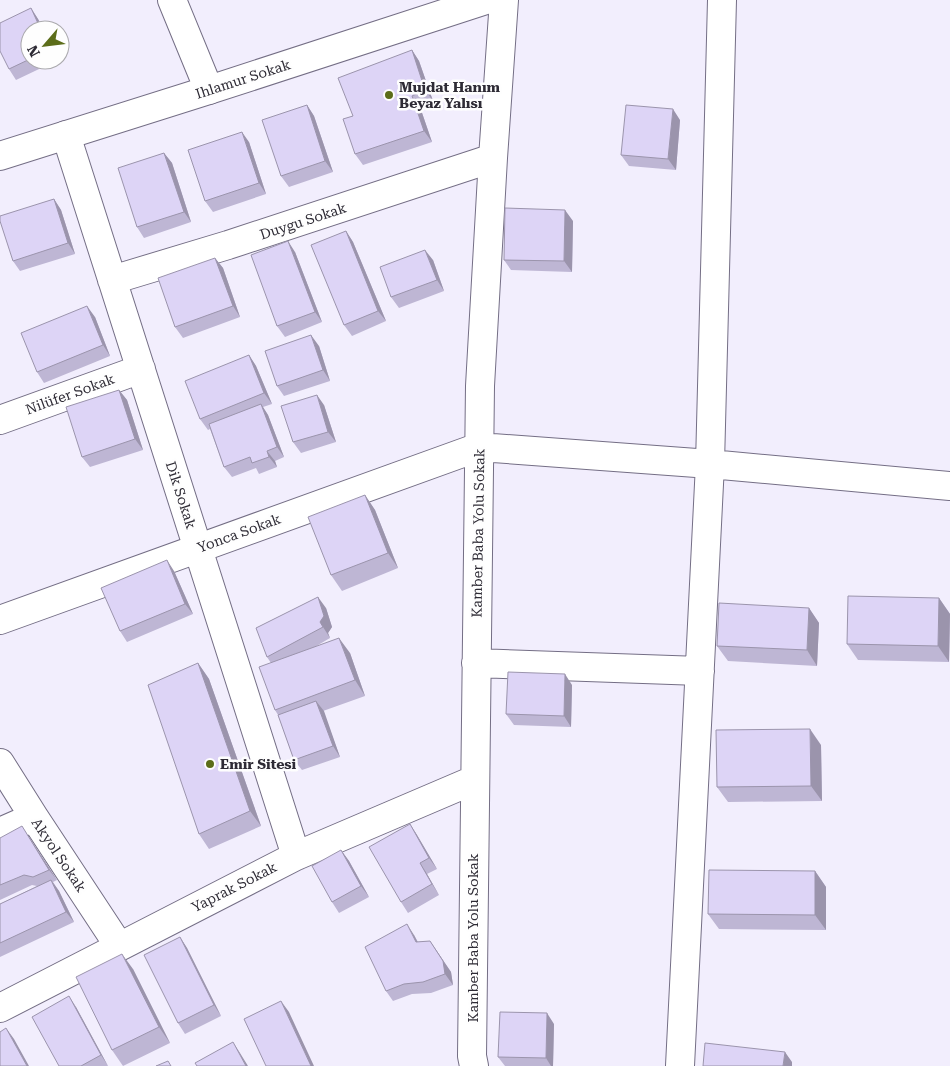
<svg xmlns="http://www.w3.org/2000/svg" width="950" height="1066" font-family="'Roboto Serif',serif">
	<rect width="100%" height="100%" fill="#f2eefd"/>
	<g fill="none" stroke-linecap="round" stroke-linejoin="round">
		<g stroke="#746e85" stroke-width="30">
			<path id="minor" d="M172 0 209 90
				M66 135 296 856
				M112 280 228 245 493 158
				M0 420 141 369
				M0 620 479 447 710 464 950 486
				M476 663 700 671
				M0 763 34 817 119 946
				M0 832 34 817
				M0 1008 296 856 474 780
				M474 1066 472 1056 480 386 493 158 504 0
				M680 1066 710 464 722 0"/>
		</g>
		<g stroke="#746e85" stroke-width="30">
			<path id="tertiary" d="M0 156 209 90 486 0"/>
		</g>
		<use href="#minor" stroke="#fff" stroke-width="28"/>
		<use href="#tertiary" stroke="#fff" stroke-width="28"/>
	</g>
	<path fill="#beb6d4" d="M31 8 38 19 44 30H30V60H58L16 80 9 69Z
		M412 50 419 61 433 101 420 107 432 142 363 165 355 154 353 116Z
		M307 105 314 116 333 172 289 187 281 176Z
		M680 120 676 170 629 166 621 155Z
		M249 142 266 194 213 212 205 201Z
		M164 153 172 163 191 222 144 238 137 227Z
		M54 199 61 210 75 254 20 271 13 261Z
		M573 221 572 272 511 270 504 260Z
		M346 231 353 242 386 321 352 336 344 325Z
		M295 252 322 322 285 337 277 326Z
		M215 258 223 268 240 317 183 338 175 327Z
		M433 260 444 291 399 308 391 297Z
		M95 317 110 356 44 383 37 372Z
		M319 346 330 381 284 396 277 386Z
		M249 355 256 366 272 404 263 407 268 415 284 457 275 461 277 467 259 474 256 468 232 477 224 467 210 429 208 430 200 419Z
		M119 390 127 400 143 450 90 467 82 457Z
		M324 405 336 442 301 453 293 442Z
		M365 495 375 510 398 568 342 591 331 575Z
		M174 571 193 614 127 642 120 631Z
		M939 598 950 614 949 662 858 660 847 644Z
		M326 608 332 627 328 633 330 638 313 648 350 653 365 696 323 711 340 757 302 770 294 760 278 715 275 710 271 663 267 657Z
		M809 608 819 623 817 666 728 661 717 646Z
		M198 663 209 679 261 826 209 849 199 834Z
		M572 685 571 727 514 725 506 714Z
		M821 745 822 801 728 802 717 787Z
		M410 824 417 835 437 869 427 874 439 895 408 913 401 902Z
		M29 837 57 880 53 882 59 891 74 922 0 957V904L37 886 32 885 0 900V838Z
		M341 850 349 861 369 897 339 913 332 902Z
		M815 871 826 887V930L719 929 708 914Z
		M414 935 418 942 430 941 451 972 453 985 431 993 412 994 393 1001 386 991Z
		M180 937 187 948 221 1016 185 1034 178 1023Z
		M133 969 170 1043 123 1066 112 1050Z
		M76 1007 108 1066H59Z
		M554 1024 553 1066H505L498 1057Z"/>
	<path fill="#9b94ac" d="M31 8 38 19 44 30H41Z
		M412 50 419 61 433 101 425 90Z
		M412 96 420 107 432 142 424 131Z
		M307 105 314 116 333 172 325 161Z
		M673 109 680 120 676 170 668 159Z
		M242 132 249 142 266 194 259 183Z
		M164 153 172 163 191 222 184 212Z
		M54 199 61 210 75 254 68 243Z
		M565 210 573 221 572 272 564 261Z
		M346 231 353 242 386 321 378 311Z
		M288 241 295 252 322 322 315 312Z
		M425 250 433 260 444 291 437 280Z
		M215 258 223 268 240 317 233 306Z
		M87 306 95 317 110 356 103 345Z
		M311 335 319 346 330 381 323 370Z
		M249 355 256 366 272 404 264 393Z
		M119 390 127 400 143 450 135 439Z
		M317 395 324 405 336 442 328 432Z
		M261 404 268 415 284 457 277 447Z
		M267 451 275 461 277 467 269 457Z
		M365 495 375 510 398 568 388 553Z
		M167 560 174 571 193 614 185 604Z
		M318 597 326 608 332 627 328 633 330 638 323 627 320 622Z
		M939 598 950 614 949 662 938 646Z
		M809 608 819 623 817 666 807 650Z
		M339 638 350 653 365 696 355 680Z
		M198 663 209 679 261 826 250 811Z
		M565 674 572 685 571 727 564 716Z
		M316 701 324 711 340 757 333 746Z
		M810 729 821 745 822 801 811 786Z
		M410 824 417 835 437 869 429 858Z
		M22 826 29 837 57 880 49 870Z
		M341 850 349 861 369 897 361 886Z
		M420 863 427 874 439 895 432 884Z
		M815 871 826 887V930L815 915Z
		M51 880 59 891 74 922 66 912Z
		M407 924 414 935 423 953 416 942Z
		M180 937 187 948 221 1016 214 1005Z
		M430 941 451 972 453 985 445 974Z
		M122 954 133 969 170 1043 159 1027Z
		M69 996 76 1007 108 1066 101 1055Z
		M281 1001 289 1012 314 1066H311Z
		M547 1013 554 1024 553 1066H551L546 1058Z
		M6 1028 14 1039 29 1066H27Z
		M233 1042 240 1053 248 1066H246Z
		M785 1052 792 1062V1066H783Z"/>
	<path fill="#ddd4f6" stroke="#9b94ac" d="M31 8 41 30H30V59L9 69 0 51V23Z
		M412 50 425 90 412 96 424 131 355 154 343 119 353 116 338 78Z
		M307 105 325 161 281 176 262 120Z
		M626 105 673 109 668 159 621 155Z
		M242 132 259 183 205 201 188 150Z
		M164 153 184 212 137 227 118 168Z
		M54 199 68 243 13 261 0 221V216Z
		M505 208 565 210 564 261 504 260Z
		M346 231 378 311 344 325 311 245Z
		M288 241 315 312 277 326 251 255Z
		M425 250 437 280 391 297 380 267Z
		M215 258 233 306 175 327 158 278Z
		M87 306 103 345 37 372 21 333Z
		M311 335 323 370 277 386 265 351Z
		M249 355 264 393 200 419 185 381Z
		M119 390 135 439 82 457 66 407Z
		M317 395 328 432 293 442 281 406Z
		M261 404 277 447 267 451 269 457 252 463 250 457 224 467 209 424Z
		M365 495 388 553 331 575 308 517Z
		M167 560 185 604 120 631 101 588Z
		M848 596 939 598 938 646 847 644Z
		M318 597 324 616 320 622 323 627 267 657 256 628Z
		M719 603 809 608 807 650 717 646Z
		M339 638 355 680 275 710 259 667Z
		M198 663 250 811 199 834 148 685Z
		M508 672 565 674 564 716 506 714Z
		M316 701 333 746 294 760 278 715Z
		M810 729 811 786 717 787 716 730Z
		M410 824 429 858 420 863 432 884 401 902 369 847Z
		M22 826 49 870 33 877 24 875 0 885V838Z
		M341 850 361 886 332 902 312 866Z
		M709 870 815 871V915L708 914Z
		M51 880 66 912 0 943V904Z
		M407 924 416 942 430 941 443 961 445 974 423 982 404 984 386 991 365 947Z
		M180 937 214 1005 178 1023 144 955Z
		M122 954 159 1027 112 1050 76 977Z
		M69 996 101 1055 81 1066H59L32 1017Z
		M281 1001 311 1066H266L244 1019Z
		M500 1012 547 1013 546 1058 498 1057Z
		M6 1028 27 1066H0V1032Z
		M233 1042 246 1066H197L195 1063Z
		M705 1043 785 1052 783 1066H703Z
		M168 1061 171 1066H156Z"/>
	<g fill="#5c6d1a" stroke="#fefefe" stroke-width="2">
		<circle cx="389" cy="95" r="5"/>
		<circle cx="210" cy="764" r="5"/>
	</g>
	<g text-anchor="middle" dominant-baseline="central" stroke-width="5" stroke-linejoin="round" paint-order="stroke">
		<g font-size="14" fill="#2e2b35" stroke="#fefefe">
			<text transform="translate(243 79) rotate(-18)">Ihlamur Sokak</text>
			<text transform="translate(303 221) rotate(-18)">Duygu Sokak</text>
			<text transform="translate(70 394) rotate(-20)">Nilüfer Sokak</text>
			<text transform="translate(181 495) rotate(72)">Dik Sokak</text>
			<text transform="translate(239 533) rotate(-20)">Yonca Sokak</text>
			<text transform="translate(478 533) rotate(-89)">Kamber Baba Yolu Sokak</text>
			<text transform="translate(59 855) rotate(56)">Akyol Sokak</text>
			<text transform="translate(234 887) rotate(-27)">Yaprak Sokak</text>
			<text transform="translate(473 938) rotate(-90)">Kamber Baba Yolu Sokak</text>
		</g>
		<g font-size="14" font-weight="bold" fill="#2e2b35" stroke="#fefefe" text-anchor="start">
			<text x="399" y="87">Mujdat Hanım<tspan x="399" dy="16">Beyaz Yalısı</tspan></text>
			<text x="220" y="764">Emir Sitesi</text>
		</g>
	</g>
	<g transform="translate(45 45) rotate(242)"><circle r="24" fill="#fefefe" stroke="#abaaae"/>
	<path d="M0-4L9 19L0 12L-9 19Z" fill="#5c6d1a"/>
	<text y="-8" font-size="14" font-weight="bold" text-anchor="middle" fill="#2e2b35">N</text>
	</g>
</svg>
